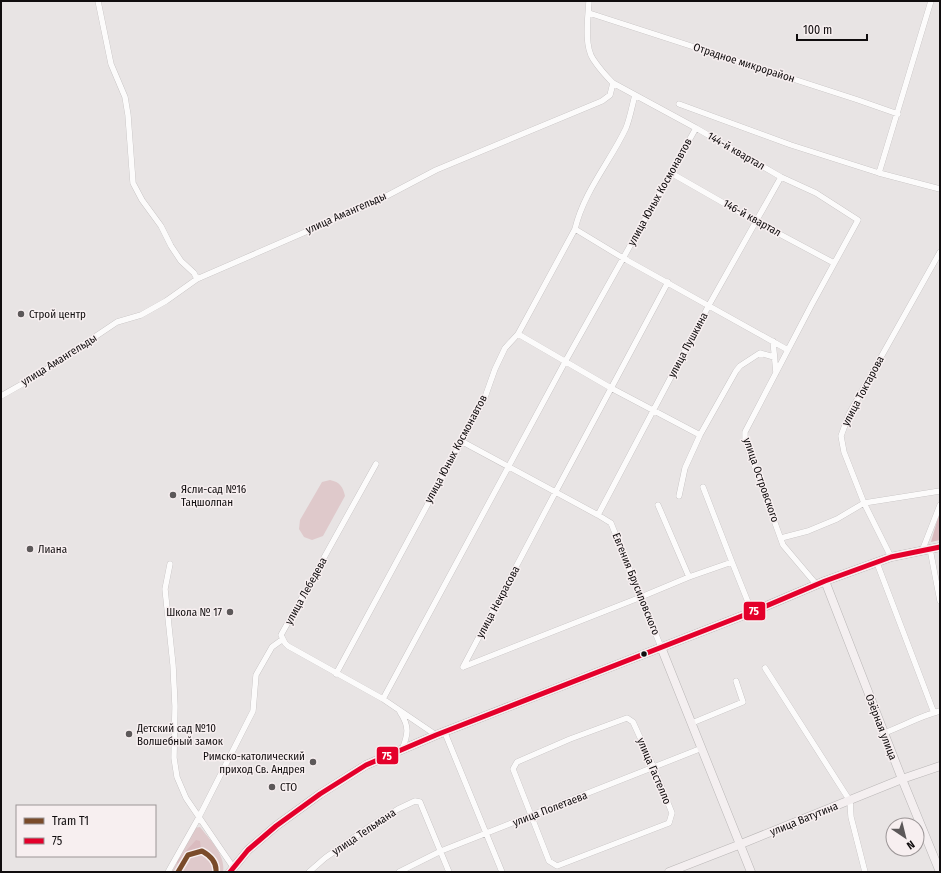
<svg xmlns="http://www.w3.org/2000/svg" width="941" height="873" font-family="'Fira Sans Condensed',sans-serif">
	<rect width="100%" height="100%" fill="#e8e4e4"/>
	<path fill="#dfc9cb" d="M330 480C340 482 343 487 345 496L323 536 312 540 304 537 299 529 300 520 322 482Z
		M200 827C210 840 226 855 223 872H172L194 828Z"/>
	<path fill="#dabbbf" d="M940 511V540L931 542Z
		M196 840 200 841 201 849C189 851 185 855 178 864L176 862Z"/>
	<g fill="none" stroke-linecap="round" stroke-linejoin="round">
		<g stroke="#b9b6b6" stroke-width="6">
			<path id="street" d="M98 1 111 64 125 97 128 115 133 183 142 200 161 226 171 246 181 261 194 273 197 279
				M589 13 858 100 898 114
				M613 83 696 128 781 177 816 193 858 220 812 304 745 432V440L783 545 816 584
				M679 104 791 145 879 173 940 189
				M671 173 755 221 834 263
				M879 173 931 1
				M575 229 623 258 788 350
				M518 334 611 388 700 435
				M773 341 776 373
				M1 396 38 375 117 322 141 315 166 301 197 279 379 200 436 170 602 101 610 95 613 83C606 76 599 68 593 59 584 45 588 18 589 1
				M461 441 598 515 611 523 661 647
				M376 464 281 635 285 643 288 646 383 699 436 735
				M703 487 732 562 752 612
				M679 496 685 468 700 435 736 371 740 366 760 353 774 357
				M658 505 689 577
				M598 515 709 305 781 177
				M781 538 808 531 837 519 864 503 940 491
				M930 549 940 601
				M922 551 940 505
				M891 557 864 503 844 452 841 436 849 414 940 252
				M877 563 934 713
				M170 564 165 589 173 665 175 706 174 758 177 777 186 798 233 867
				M463 667 555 493 668 282
				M463 667 641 597 689 577 732 562
				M765 668 850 801 851 817 865 872
				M336 674 484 400 495 369 505 348 518 334 575 229C584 191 610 162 626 128 630 118 632 106 635 95
				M383 699 565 362 696 128
				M400 712C410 727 408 734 402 750
				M627 718 633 722 654 768 672 813 669 823 557 866 549 861 513 769 517 762 570 739Z
				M692 723 743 702 736 681
				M445 733 502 872
				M884 733C903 726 920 716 940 711
				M168 872 199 817 253 711 256 675 272 647 283 639
				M309 872 325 858 372 825 398 809 415 801 420 802 449 872
				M399 872 441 851 702 748"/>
		</g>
		<g stroke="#b9b6b6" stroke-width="9">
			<path id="secondary" d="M825 581 902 779 940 872
				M661 647 751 872
				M230 872 248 850 276 826 320 794 366 765 436 735 752 612 825 581 891 557 940 547
				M669 872 741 844 902 779 940 766"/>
		</g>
		<use href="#street" stroke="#fcfbfb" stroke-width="5.5"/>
		<use href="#secondary" stroke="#f4eff0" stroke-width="8"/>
		<g stroke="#f7eff0" stroke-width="8">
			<path id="bus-1" d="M230 872 248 850 276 826 320 794 366 765 436 735 752 612 825 581 891 557 940 547"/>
		</g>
		<use href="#bus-1" stroke="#e4002b" stroke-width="5"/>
		<g stroke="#f7eff0" stroke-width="8">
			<path id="tram-1" d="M178 872 188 855 202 851C211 856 217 862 216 872"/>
		</g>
		<use href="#tram-1" stroke="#7a4b2a" stroke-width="5"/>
	</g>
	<g fill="#5c5859" stroke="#f7eff0" stroke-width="1.5">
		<circle cx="21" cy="314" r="4"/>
		<circle cx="173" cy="495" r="4"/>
		<circle cx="30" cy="549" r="4"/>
		<circle cx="230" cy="612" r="4"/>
		<circle cx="129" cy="734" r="4"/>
		<circle cx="313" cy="762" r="4"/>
		<circle cx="272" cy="787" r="4"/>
	</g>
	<circle fill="#100d0e" stroke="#f7eff0" stroke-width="1.5" cx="644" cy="654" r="3.5"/>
	<g text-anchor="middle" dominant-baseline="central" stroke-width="3" stroke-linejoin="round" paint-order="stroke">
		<g font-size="11" fill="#100d0e" stroke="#f7eff0">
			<text transform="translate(744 63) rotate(18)">Отрадное микрорайон</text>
			<text transform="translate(736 151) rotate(30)">144-й квартал</text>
			<text transform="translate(660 192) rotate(-61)">улица Юных Космонавтов</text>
			<text transform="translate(346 213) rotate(-24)">улица Амангельды</text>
			<text transform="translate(752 218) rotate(29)">146-й квартал</text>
			<text transform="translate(688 345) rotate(-62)">улица Пушкина</text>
			<text transform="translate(59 360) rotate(-32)">улица Амангельды</text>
			<text transform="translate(863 391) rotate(-62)">улица Токтарова</text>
			<text transform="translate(456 449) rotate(-62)">улица Юных Космонавтов</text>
			<text transform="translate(761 480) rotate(71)">улица Островского</text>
			<text transform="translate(636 584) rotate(68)">Евгения Брусиловского</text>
			<text transform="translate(306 591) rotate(-61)">улица Лебедева</text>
			<text transform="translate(498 602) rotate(-62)">улица Некрасова</text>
			<text transform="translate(881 727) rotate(69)">Озёрная улица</text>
			<text transform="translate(654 771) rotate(67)">улица Гастелло</text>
			<text transform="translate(550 809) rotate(-21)">улица Полетаева</text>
			<text transform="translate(804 819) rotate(-22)">улица Ватутина</text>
			<text transform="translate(364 832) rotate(-34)">улица Тельмана</text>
		</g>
		<g font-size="11" fill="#100d0e" stroke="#f7eff0" text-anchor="start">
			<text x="29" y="314">Строй центр</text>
			<text x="181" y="489">Ясли-сад №16<tspan x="181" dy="13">Таңшолпан</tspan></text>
			<text x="38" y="549">Лиана</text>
			<text x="222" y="612" text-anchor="end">Школа № 17</text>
			<text x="137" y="728">Детский сад №10<tspan x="137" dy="13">Волшебный замок</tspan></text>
			<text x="305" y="756" text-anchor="end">Римско-католический<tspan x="305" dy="13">приход Св. Андрея</tspan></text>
			<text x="280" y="787">СТО</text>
		</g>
	</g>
	<g stroke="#f7eff0" stroke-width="1.5">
		<rect x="743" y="601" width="23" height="20" rx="4" fill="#e4002b"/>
		<rect x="376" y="746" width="23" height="19" rx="4" fill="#e4002b"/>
	</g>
	<g font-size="11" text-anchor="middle" font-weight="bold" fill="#fff">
		<text x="754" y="615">75</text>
		<text x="387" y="760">75</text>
	</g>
	<rect width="941" height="873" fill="none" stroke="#100d0e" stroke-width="4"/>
	<rect x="16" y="805" width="140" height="52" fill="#f7eff0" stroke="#9b9596"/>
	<rect x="24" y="818" width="20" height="6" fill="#7a4b2a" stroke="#9b9596"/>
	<text x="52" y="825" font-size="12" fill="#100d0e">Tram T1</text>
	<rect x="24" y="838" width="20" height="6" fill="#e4002b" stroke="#9b9596"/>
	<text x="52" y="845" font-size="12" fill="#100d0e">75</text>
	<g transform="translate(905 837) rotate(145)"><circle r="19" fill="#f7eff0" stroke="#9b9596"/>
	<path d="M0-3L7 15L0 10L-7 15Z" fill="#5c5859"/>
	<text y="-6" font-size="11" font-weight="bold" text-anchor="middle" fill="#100d0e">N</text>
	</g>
	<path d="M797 34v6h70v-6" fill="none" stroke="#100d0e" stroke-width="2"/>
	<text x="803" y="34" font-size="12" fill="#100d0e" stroke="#f7eff0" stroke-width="3" paint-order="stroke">100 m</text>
</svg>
